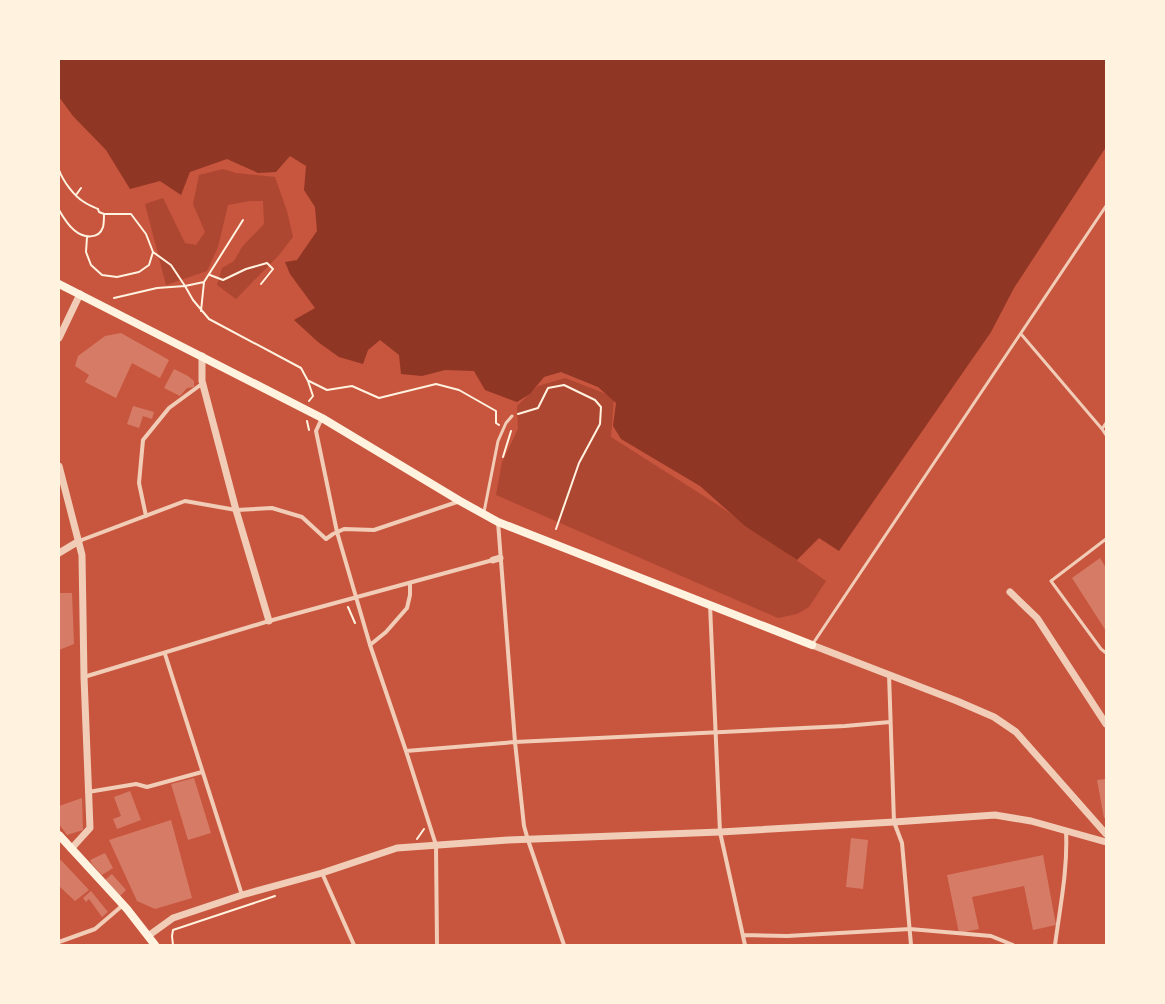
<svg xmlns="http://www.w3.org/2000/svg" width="1165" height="1004" font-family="Mulish,sans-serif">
	<rect width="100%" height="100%" fill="#c8553d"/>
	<path fill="#ae4732" d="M223 169 236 173 275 177 287 211 293 237 279 255 236 299 217 285 222 268 234 261 242 247 264 224 263 201H250L228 205 218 247 207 271 166 285 145 204 163 198 185 243 196 245 205 232 193 204 199 175Z
		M565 378 614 397 611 437 718 505 826 581 809 607 797 614 778 618 496 495 502 462 518 429 517 406 538 386Z"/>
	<path fill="#8f3625" d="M59 59H1106V147L1014 288 991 332 839 551 819 538 797 560 745 526 700 486 621 439 613 426 616 403 598 387 561 372 544 377 530 394 517 402 485 390 474 371 445 370 422 376 401 374 399 355 380 340 368 350 363 364 339 357 318 342 294 320 315 308 290 274 285 262 297 260 317 231 315 207 304 190 306 166 290 156 276 172 258 173 227 159 190 172 181 195 160 181 130 189 106 150 73 116 59 97Z"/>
	<path fill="#d67c66" d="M121 333 169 360 160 378 132 363 116 398 85 382 89 375 75 366 78 356 105 336Z
		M174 369 188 376 194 381V387L187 388 180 396 164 388Z
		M133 406 154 412 152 419 143 416 139 428 127 424Z
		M1100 558 1106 568V631L1072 578Z
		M59 593H72L74 644 59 650Z
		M194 778 211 833 188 840 171 784Z
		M1106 779V818H1104L1097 780Z
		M130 791 141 820 117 829 113 819 121 816 114 797Z
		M82 798 83 830 67 835 59 824V806Z
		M171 820 192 898 155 909 137 901 109 840Z
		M851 838 868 840 863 889 846 887Z
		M105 853 113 868 102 875 92 864 90 860Z
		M1043 855 1056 925 1033 930 1024 886 972 897 979 929 959 933 947 875Z
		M61 860 89 890 75 901 59 886V861Z
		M112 874 126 890 120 896 105 880Z
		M91 891 108 912 102 917 89 899 86 902 83 898Z"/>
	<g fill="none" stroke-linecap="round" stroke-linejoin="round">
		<path stroke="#fff3e0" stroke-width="2" d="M59 170C63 181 74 196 84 202 88 205 94 207 98 209L99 212 104 214H131L146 234 153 252 171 265 185 286
			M76 195 81 188
			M59 210C63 217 68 225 74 230 83 238 99 240 103 227 104 223 104 218 104 214
			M87 237 86 252 91 265 102 275 117 277 139 272 149 265 153 252
			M210 275 223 280 246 269 267 263 273 269 261 284
			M185 286 204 282 243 220
			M114 298 157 288 185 286 193 300 209 319 301 368 308 381 313 396 309 401
			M201 311 204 282
			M309 381 327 390 352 386 379 398 436 384 459 390 496 411V423L499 425
			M518 414 538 408 548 388 564 385 595 400 601 407 600 424 579 463 556 529
			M307 421 309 430
			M503 457 511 431
			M348 607 355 623
			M417 839 424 829
			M173 945 172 936 173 930 275 896"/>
		<path stroke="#f1ccb7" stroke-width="3" d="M1021 334 1102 429
			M1106 423 1102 429 1106 435
			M484 512 498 441 506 423 512 416
			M1106 539 1051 581 1101 649 1106 653
			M812 645 1106 206"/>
		<path stroke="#f1ccb7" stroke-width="4" d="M322 418 316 431 337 532 370 645 406 751 436 845 437 945
			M146 516 139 483 143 440 169 408 199 386 203 385
			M498 522 515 742 524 826 528 840 564 945
			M79 541 185 501 236 510 272 508 302 517 326 539 333 534 344 529 374 530 460 501
			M710 605 720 832 745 945
			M370 645 386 632 407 608 410 595V583
			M165 654 242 895
			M889 674 894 822 902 843 911 945
			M84 677 269 621 493 560
			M406 751 515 742 845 726 890 722
			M88 792 136 784 147 787 202 772
			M322 873 354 945
			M744 935 787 936 910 929 991 936 1013 945
			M59 942 95 929 123 905
			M1055 945C1060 907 1068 869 1066 831"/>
		<path stroke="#f1ccb7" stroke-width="7" d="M59 338 80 294
			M202 356V381L236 510 269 621
			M59 466 82 555 84 677 90 828 71 849
			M59 553 79 541
			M493 560 500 558
			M1010 592 1037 618 1106 724
			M812 645 957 701 994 717 1016 732 1106 834
			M148 936 173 918 242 895 322 873 397 848 508 840 720 832 894 822 995 815 1031 821 1106 842"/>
		<path stroke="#fff3e0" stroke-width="8" d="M59 284 322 418 460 501 498 522 812 645
			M59 835 127 909 155 945"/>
	</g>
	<rect width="1165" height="1004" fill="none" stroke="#fff3e0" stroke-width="120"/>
</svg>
